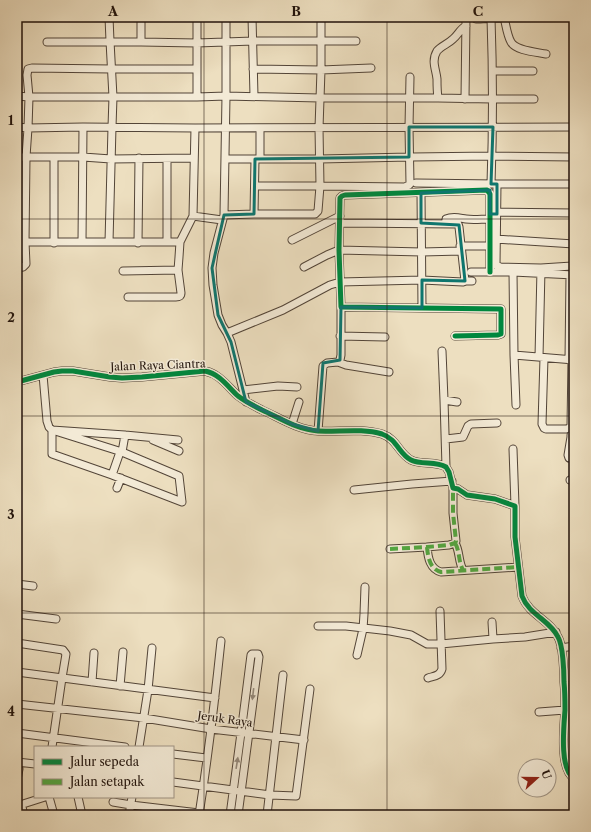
<svg xmlns="http://www.w3.org/2000/svg" width="591" height="832" font-family="'Libre Caslon Text',serif">
	<rect width="100%" height="100%" fill="#eddfc0"/>
	<filter id="stains"><feTurbulence type="fractalNoise" baseFrequency=".005" numOctaves="4"/><feColorMatrix values="0 0 0 0 .2 0 0 0 0 .09 0 0 0 0 .02 0 0 0 .5 -.17"/></filter>
	<radialGradient id="worn" r=".72"><stop offset=".6" stop-color="#630" stop-opacity="0"/><stop offset="1" stop-color="#630" stop-opacity=".3"/></radialGradient>
	<g fill="none" stroke-linecap="round" stroke-linejoin="round">
		<g stroke="#534538" stroke-width="9">
			<path id="minor" d="M141 17V42
				M226 17V96L224 215 214 253 212 268 213 285 218 315 222 325 227 333 231 342 246 402
				M252 17 254 96
				M473 17 476 19H480L507 17
				M504 17C506 25 507 35 511 42 516 51 536 52 546 54
				M491 18C493 73 493 128 491 184
				M47 42H141L197 43 253 41H356
				M253 69 321 70 371 68
				M493 71H533
				M17 96 29 97H197L226 96 320 98H438L492 99H534
				M197 97V17
				M438 98C437 91 437 85 437 79 436 69 431 61 437 51 441 46 448 44 453 39 458 35 460 29 466 26
				M465 99 466 17
				M17 127 28 128 83 127 195 128 574 127
				M17 157H83L111 159 194 158
				M412 157 492 156 574 157
				M167 159V242
				M225 159H320L409 157
				M260 159V128
				M416 183 497 184 496 265 500 267 541 268 572 266
				M497 184H574
				M255 186H320L405 187 409 185 410 184 409 127 410 77
				M421 193 422 308
				M497 212 574 213
				M17 213H25
				M254 214 255 159
				M224 215 254 214H315L318 211 320 186 319 128 321 70V17
				M193 216 222 220
				M340 223 458 224 459 227 465 281
				M446 223V219C453 216 459 218 466 219 473 220 482 219 489 219
				M496 239 574 244
				M292 240 340 216
				M17 242H25L26 264 23 267 17 268
				M82 242 83 127
				M109 242 112 127 113 97 110 41 109 17
				M180 242H25L26 157 28 128 29 97 27 75 28 69 32 68 111 69H197
				M54 243V157
				M138 243 139 158
				M460 246H489
				M304 267 327 255 339 250 422 252 461 251
				M123 271 178 270
				M471 272H513L574 275
				M513 272 514 355 516 405
				M128 297H176C179 297 181 296 181 293L178 270 179 257 180 242 193 216 195 128
				M227 333 283 310 330 285 340 282 422 280 463 282 466 281H472
				M340 336 385 337
				M455 336 498 335 501 334V309L341 307 339 250 340 198 342 196 345 195 487 190 490 194V272
				M442 351 444 400
				M514 355 574 360
				M539 357 541 269
				M544 358 542 424 544 428 546 429H566L569 428 571 426 572 360
				M569 360 570 275
				M338 362 346 365 389 372
				M43 375 47 421 49 427 52 430 125 435 178 440
				M17 382 54 372 62 371H73L110 377 122 378 142 377 205 371C220 374 228 387 238 396 246 402 254 406 262 410 280 418 298 430 318 431 339 432 362 428 382 434 397 439 399 454 411 460 421 465 436 461 446 467L449 472 453 488 458 489 467 495 495 499 515 506V537L522 596C529 615 550 620 558 637 563 645 564 672 564 682 565 692 565 701 565 710 564 725 559 770 574 778
				M243 390 278 386 297 387
				M292 424 299 402
				M52 430 122 452 179 476 182 502 112 475 52 454Z
				M318 431 323 366 327 363 338 362 340 360 341 355V307
				M574 433 571 435V437L568 455 569 458H574
				M446 439 463 437 468 426 471 424 497 423
				M153 440 179 451
				M513 449 515 506
				M122 452 125 435
				M446 467 444 400 457 402
				M112 475 120 452
				M570 480H574
				M117 488 121 478
				M354 490 412 484 452 481
				M455 543C460 551 458 561 463 570
				M427 547C428 558 430 569 441 572L518 567
				M390 549 427 547 449 545 455 543 456 541 453 513V488
				M17 584 33 586
				M17 614 56 619
				M492 622 493 639
				M318 626H346L390 631 411 635 427 644H441L493 639 525 637 556 632
				M17 643 63 650 66 654 62 678 52 747
				M561 648 574 646
				M357 655 363 629 364 614 365 587
				M17 672 215 698
				M428 678C434 676 440 676 442 669L440 611
				M92 682 94 653
				M120 686 123 652
				M17 704 144 718 211 729 304 740
				M539 712 565 710
				M17 733 125 747
				M139 747 148 690 152 648
				M173 754 206 758
				M17 762 35 764
				M17 768 19 769 17 780
				M173 782 270 795 296 796 310 689
				M17 792V794
				M49 797 54 815
				M78 797 82 815
				M113 802 131 805 199 813
				M24 815 22 807 23 804 45 797
				M129 815 132 797
				M199 815C208 757 215 699 221 641
				M230 815 241 733 251 655 252 654H258L259 657 238 815
				M267 815 283 675"/>
		</g>
		<use href="#minor" stroke="#f3ead6" stroke-width="7"/>
		<path stroke="#52a841" stroke-width="4" stroke-dasharray="8 4" stroke-linecap="butt" d="M455 543C460 551 458 561 463 570
			M427 547C428 558 430 569 441 572L518 567
			M390 549 427 547 449 545 455 543 456 541 453 513V488"/>
		<g stroke="#f3ead6" stroke-width="8">
			<path id="cycleway" d="M455 336 498 335 501 334V309L341 307 339 250 340 198 342 196 345 195 487 190 490 194V272
				M17 382 54 372 62 371H73L110 377 122 378 142 377 205 371C220 374 228 387 238 396 246 402 254 406 262 410 280 418 298 430 318 431 339 432 362 428 382 434 397 439 399 454 411 460 421 465 436 461 446 467L449 472 453 488 458 489 467 495 495 499 515 506V537L522 596C529 615 550 620 558 637 563 645 564 672 564 682 565 692 565 701 565 710 564 725 559 770 574 778"/>
		</g>
		<use href="#cycleway" stroke="#00873e" stroke-width="5"/>
	</g>
	<defs><path id="oneway-solid" d="M-6-.8H1V-3.2L6.5 0L1 3.2V.8H-6Z"/></defs>
	<g fill="#94897b">
		<use href="#oneway-solid" transform="translate(253 694) rotate(97)"/>
		<use href="#oneway-solid" transform="translate(237 763) rotate(-81)"/>
	</g>
	<path fill="none" stroke="#0f766e" stroke-width="3" stroke-linejoin="round" d="M409 127H493L491 184H497V214H490V190L421 193V223L459 225 465 281 422 280V308L341 307 340 360 323 363 318 431 292 424 246 402 231 342 218 315 212 268 224 215 254 214 255 159 409 157Z"/>
	<path fill="none" stroke="#20120b" stroke-width="1" stroke-opacity="0.55" d="M204 17V815M387 17V815M17 219H574M17 416H574M17 613H574"/>
	<g text-anchor="middle" dominant-baseline="central" stroke-width="3" stroke-linejoin="round" paint-order="stroke">
		<g font-size="11" fill="#20120b" stroke="#f3ead6">
			<text transform="translate(158 365) rotate(-2)">Jalan Raya Ciantra</text>
			<text transform="translate(225 719) rotate(8)">Jeruk Raya</text>
		</g>
	</g>
	<rect width="591" height="832" fill="none" stroke="#eddfc0" stroke-width="44"/>
	<rect x="34" y="746" width="140" height="52" fill="#f3ead6" stroke="#9f9485"/>
	<rect x="42" y="759" width="20" height="6" fill="#00873e" stroke="#9f9485"/>
	<text x="70" y="766" font-size="12" fill="#20120b">Jalur sepeda</text>
	<rect x="42" y="779" width="20" height="6" fill="#52a841" stroke="#9f9485"/>
	<text x="70" y="786" font-size="12" fill="#20120b">Jalan setapak</text>
	<g transform="translate(537 778) rotate(69)"><circle r="19" fill="#f3ead6" stroke="#9f9485"/>
	<path d="M0-3L7 15L0 10L-7 15Z" fill="#8f2418"/>
	<text y="-6" font-size="11" font-weight="bold" text-anchor="middle" fill="#20120b">U</text>
	</g>
	<rect x="22" y="22" width="547" height="788" fill="none" stroke="#20120b" stroke-width="1.5"/>
	<g font-size="13" text-anchor="middle" font-weight="bold" fill="#20120b">
		<text x="113" y="16">A</text>
		<text x="296" y="16">B</text>
		<text x="478" y="16">C</text>
		<text x="11" y="125">1</text>
		<text x="11" y="322">2</text>
		<text x="11" y="519">3</text>
		<text x="11" y="716">4</text>
	</g>
	<rect width="100%" height="100%" filter="url(#stains)"/>
	<rect width="100%" height="100%" fill="url(#worn)"/>
</svg>
